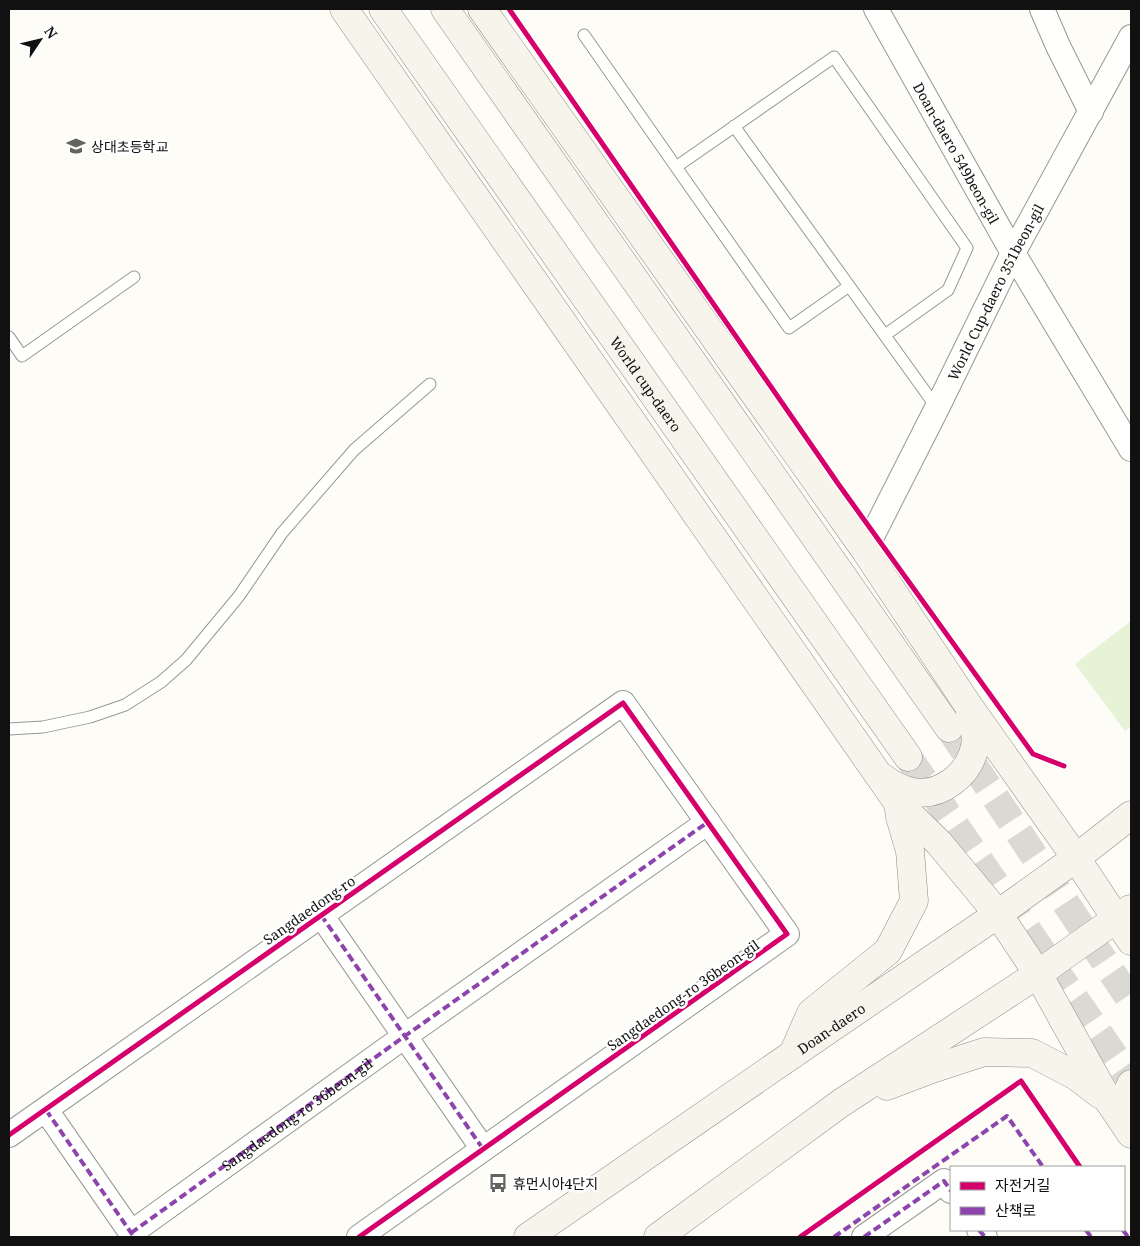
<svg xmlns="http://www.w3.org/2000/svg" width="1140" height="1246" font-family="'Noto Serif','Noto Sans KR',serif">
	<rect width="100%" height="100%" fill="#fdfcf7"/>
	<path fill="#e7f3d7" d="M1131 621V727L1125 731 1075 664Z"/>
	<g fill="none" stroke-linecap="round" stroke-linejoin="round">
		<path stroke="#dad9d4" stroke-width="28" stroke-dasharray="28 14" stroke-linecap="butt" d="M949 728 1131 1001
			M908 757 1131 1080"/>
		<g stroke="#979795" stroke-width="13">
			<path id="lane" d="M584 35 676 167 834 57 967 248 948 290 885 335
				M734 126 937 408
				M676 167 789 328 849 286
				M9 337 22 356 134 277
				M9 729 43 727 90 717 125 705 161 682 186 660 239 596 282 533 354 450 430 384"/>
		</g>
		<g stroke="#979795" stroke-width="26">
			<g id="street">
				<path id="s1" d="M876 9 1013 253 1131 449"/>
				<path d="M1042 9 1058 46 1091 112"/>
				<path id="s2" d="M865 550 937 408 1013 253 1131 37"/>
				<path d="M321 915 483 1149"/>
				<path d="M46 1110 134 1237"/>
				<path d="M9 1135 623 703 787 934 359 1237"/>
				<path d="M979 1230 985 1237"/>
				<path id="s3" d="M131 1233 405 1036 708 822"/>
				<path d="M864 1237 944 1181 951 1191"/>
			</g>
		</g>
		<g stroke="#8e8d8b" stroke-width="29">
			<g id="secondary">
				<path d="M344 9 898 803 939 843 998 914 1038 974 1108 1100 1131 1134"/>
				<path id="s4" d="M383 9 908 757"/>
				<path d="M445 9 949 728"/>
				<path d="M482 9 865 550 968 705 1076 858 1131 941"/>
				<path d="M882 777C892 785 901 790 913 792 941 797 970 774 975 746 977 735 974 723 970 712"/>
				<path d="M793 1054 811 1013 888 951 914 901 910 851 900 817 898 803"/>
				<path d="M887 1086 932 1069 984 1052 1032 1053 1076 1076 1101 1095"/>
				<path d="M1131 1131C1124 1117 1124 1098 1131 1084"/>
				<path id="s5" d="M528 1237 793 1054 998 914 1076 858 1131 815"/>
				<path d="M658 1237 841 1103 1038 974 1130 909"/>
			</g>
		</g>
		<use href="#lane" stroke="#fffffe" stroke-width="11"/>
		<use href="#street" stroke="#fffffe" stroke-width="24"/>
		<use href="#secondary" stroke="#f6f4eb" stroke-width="28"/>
		<path stroke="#8e44ad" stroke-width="4" stroke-dasharray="8 4" stroke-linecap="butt" d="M321 915 483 1149
			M46 1110 134 1237
			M979 1230 985 1237
			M1086 1230 1091 1237
			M1123 1230 1128 1237
			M131 1233 405 1036 708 822
			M834 1237 1007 1116 1043 1167
			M864 1237 944 1181 951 1191"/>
		<g stroke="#fff" stroke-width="8">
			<path id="cycleway" d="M509 9 839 485 1033 754 1064 766
				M9 1135 623 703 787 934 359 1237
				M800 1237 1021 1081 1080 1167"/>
		</g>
		<use href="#cycleway" stroke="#d6006c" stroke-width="5"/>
	</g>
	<defs>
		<g id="school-bare" transform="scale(1.5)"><path d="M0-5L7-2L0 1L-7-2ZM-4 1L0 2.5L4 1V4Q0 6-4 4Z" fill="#646362" stroke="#fff" stroke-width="2.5" paint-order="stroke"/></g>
		<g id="bus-bare" transform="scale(1.5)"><path d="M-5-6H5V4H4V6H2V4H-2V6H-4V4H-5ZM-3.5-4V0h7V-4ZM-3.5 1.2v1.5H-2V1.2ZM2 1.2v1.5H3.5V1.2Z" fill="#646362" stroke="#fff" stroke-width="2.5" paint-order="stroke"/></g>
	</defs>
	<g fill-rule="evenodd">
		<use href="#school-bare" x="76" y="146"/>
		<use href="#bus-bare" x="498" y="1183"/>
	</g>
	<g text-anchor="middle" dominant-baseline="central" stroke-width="5" stroke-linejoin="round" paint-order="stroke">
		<g font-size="14" fill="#111" stroke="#fff" text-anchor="start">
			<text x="91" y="146">상대초등학교</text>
			<text x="513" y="1183">휴먼시아4단지</text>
		</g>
		<g font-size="14" fill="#111" stroke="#fff">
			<text stroke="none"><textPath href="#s1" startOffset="165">Doan-daero 549beon-gil</textPath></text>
			<text stroke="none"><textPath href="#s2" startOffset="289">World Cup-daero 351beon-gil</textPath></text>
			<text stroke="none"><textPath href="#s4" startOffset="458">World cup-daero</textPath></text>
			<text transform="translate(309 910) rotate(-35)">Sangdaedong-ro</text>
			<text transform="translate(683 995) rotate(-35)">Sangdaedong-ro 36beon-gil</text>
			<text stroke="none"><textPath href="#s5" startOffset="368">Doan-daero</textPath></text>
			<text stroke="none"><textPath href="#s3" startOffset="204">Sangdaedong-ro 36beon-gil</textPath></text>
		</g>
	</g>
	<rect width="1140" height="1246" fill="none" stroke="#111111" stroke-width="20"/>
	<rect x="950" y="1166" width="175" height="65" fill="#ffffff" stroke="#a0a0a0"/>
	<rect x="960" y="1182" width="25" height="8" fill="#d6006c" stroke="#a0a0a0"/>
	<text x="995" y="1191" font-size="15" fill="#111111">자전거길</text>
	<rect x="960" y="1207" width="25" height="8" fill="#8e44ad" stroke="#a0a0a0"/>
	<text x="995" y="1216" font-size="15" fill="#111111">산책로</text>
	<g transform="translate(40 40) rotate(55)" stroke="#ffffff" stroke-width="4" paint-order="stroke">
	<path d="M0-4L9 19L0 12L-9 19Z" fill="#111111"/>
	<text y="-8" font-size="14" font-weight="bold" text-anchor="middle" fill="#111111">N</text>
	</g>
</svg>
